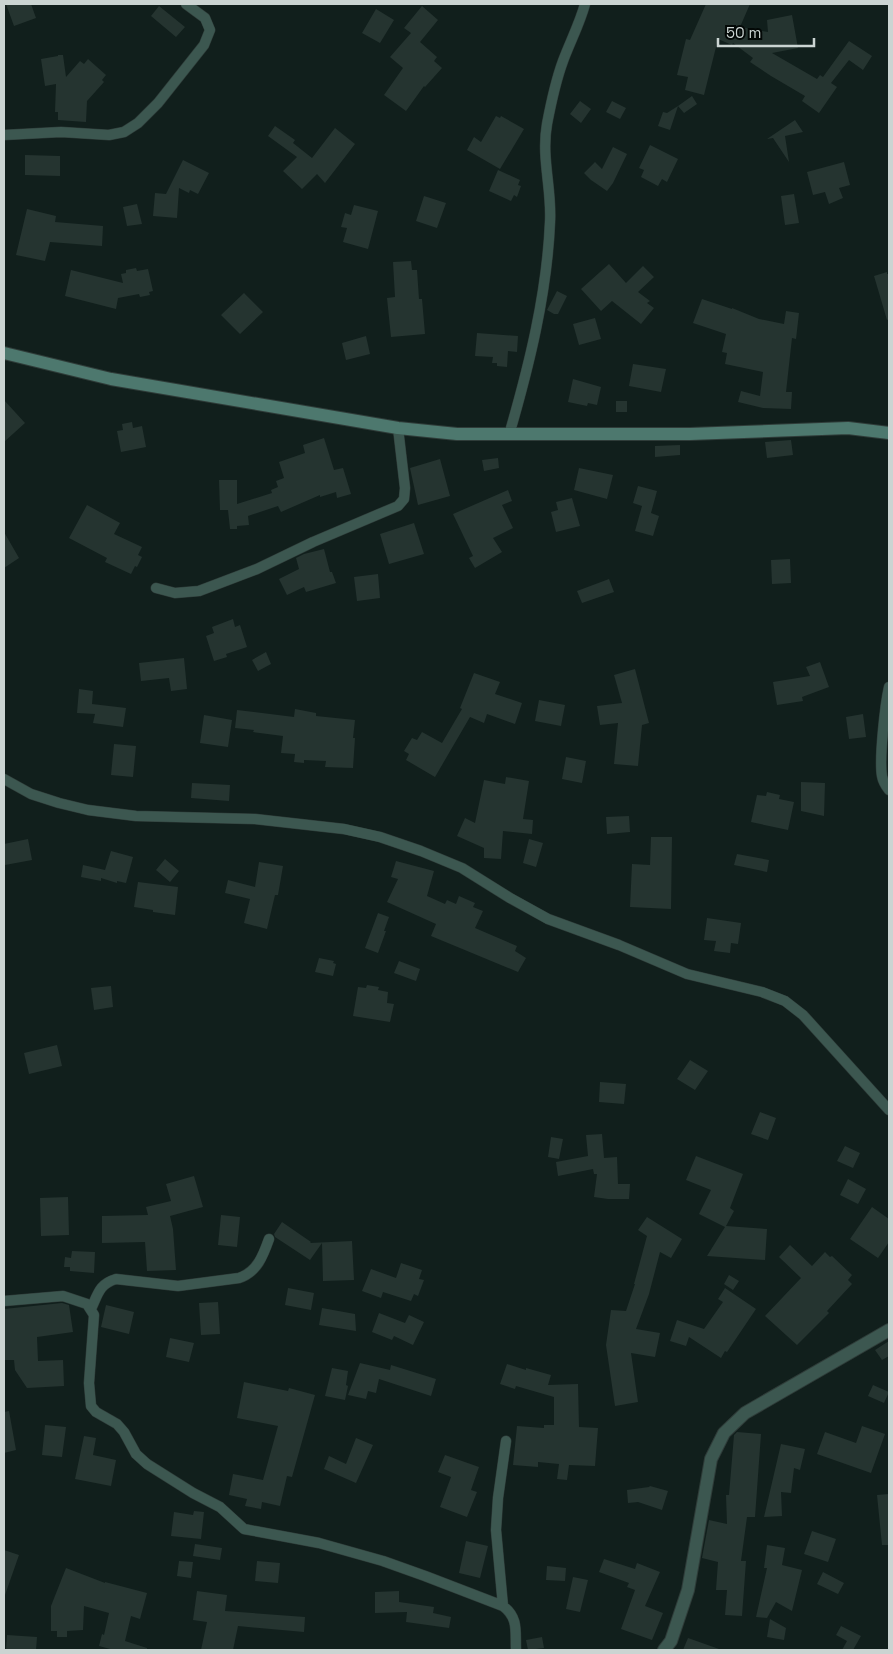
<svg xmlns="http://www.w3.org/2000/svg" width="893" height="1654" font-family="'Space Grotesk',sans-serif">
	<rect width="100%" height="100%" fill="#111f1c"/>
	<path fill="#253430" d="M6 4H31L36 18 14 26Z
		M706 4H750L740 27 768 32 767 20 792 15 798 48 772 53 817 79 820 75 823 77 849 41 872 56 863 70 849 60 831 83 837 87 819 113 802 101 805 96 771 76 750 62 753 58 733 43 732 45 718 39 704 95 685 90 688 77 677 75 686 39 690 40Z
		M159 6 185 27 176 37 151 16Z
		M422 6 438 20 420 42 437 57 434 61 442 68 425 87 424 86 406 111 384 95 403 68 390 57 411 33 404 28Z
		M376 9 394 20 380 43 362 33Z
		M58 55H63L66 77 80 61 84 64 88 59 106 75 102 80 104 82 87 101 86 122 58 120V112H55L56 84 45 86 41 59 58 56Z
		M692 96 697 104 684 113 678 106Z
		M580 101 591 109 581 123 570 114Z
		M612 101 626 108 620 119 606 112Z
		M678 106 670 130 658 126 663 112 667 113Z
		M496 116 500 118 501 116 524 129 500 169 467 150 474 137 481 142Z
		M795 120 803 132 785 136 789 162 773 138 767 139Z
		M275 126 295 140 293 143 312 158 335 128 355 144 325 183 317 174 302 189 283 171 297 157 268 136Z
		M650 145 678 159 667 182 662 179 658 186 641 177 644 170 639 168Z
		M613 147 627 154 613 183 607 191 591 180 584 173 595 162 602 169Z
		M25 155 60 156V176L25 175Z
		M183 160 209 173 198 194 190 190 189 193 179 188 177 218 153 216 155 193 166 194Z
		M844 162 850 185 839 188 843 198 829 204 825 192 813 195 807 172Z
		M498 170 520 180 518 185 521 186 517 197 514 195 511 201 489 191Z
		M794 194 799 223 785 225 781 196Z
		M424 196 446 203 437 228 416 221Z
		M137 204 142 224 127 226 123 207Z
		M354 205 378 211 368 249 343 242 347 228 341 227 345 213 351 215Z
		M27 209 56 216 55 222 103 226 102 246 50 242 45 261 16 255Z
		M411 261 412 270H417L419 299H422L425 334 391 337 387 298 395 297 393 262Z
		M609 264 626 283 643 266 654 277 638 292 650 301 647 303 654 308 641 324 612 301 601 311 581 289Z
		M136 268 137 271 148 269 153 291 149 292 150 295 140 297 139 294 118 298 116 309 65 296 71 270 123 283 121 274 126 273V270Z
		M887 272V274H889V319L887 320 874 276Z
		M557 291 567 296 558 314H554L547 310Z
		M244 293 263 312 240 334 221 315Z
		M702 299 732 309V308L759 319 784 324 786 311 799 313 796 339 792 338 786 392H792L791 409 763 408 738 402 741 391 760 396 763 372 725 364 727 353 722 352 726 334 693 323Z
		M595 318 601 339 579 345 573 324Z
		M477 333 518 336 517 352 508 351 507 367 497 366V363H492L493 357 475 356Z
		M366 336 370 354 346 360 342 343Z
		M633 364 666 369 661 392 629 386Z
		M573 379 601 387 597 405 588 403 587 406 568 402Z
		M4 400 25 423 4 442Z
		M616 401H627V412H616Z
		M132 422 133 428 142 426 146 447 121 452 117 431 123 430 122 424Z
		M324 438 334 470 343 468 351 494 337 498 336 492 320 497V495L281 512 278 506 248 516 249 525 237 526V529H230L228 510H220L219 480H237V504L272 493 271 490 278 487 276 481 284 478 279 462 305 453 303 445Z
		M791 440 793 455 767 458 765 442Z
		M680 445V455L655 457V446Z
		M498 458 499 468 484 471 482 460Z
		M440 459 450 496 418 505 410 468Z
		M579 468 613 475 607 499 574 490Z
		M638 486 657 491 651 513 659 516 653 536 635 531 642 506 633 503Z
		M508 490 512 501 502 505 513 528 493 538 502 552 475 568 469 558 473 556 453 514Z
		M572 498 580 526 556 532 551 512 558 510 556 502Z
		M87 505 120 523 114 534 142 547 138 555 142 557 137 567 135 566 131 574 105 562 107 558 69 538Z
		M414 523 424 554 389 564 380 534Z
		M4 532 19 558 4 568Z
		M324 549 330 572H332L336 583 306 592 304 587 287 595 279 579 299 569 296 558 304 554Z
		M790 559 791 583 772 584 771 560Z
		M378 574 380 598 357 601 354 577Z
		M609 579 614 592 582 603 577 591Z
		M233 619 235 627 240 625 247 647 226 654 227 657 214 661 206 636 214 633 212 627Z
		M266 652 271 664 258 671 252 660Z
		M184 658 187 689 171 691 169 678 141 681 139 663Z
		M820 662 829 687 802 697 803 701 777 705 773 682 810 676 806 667Z
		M635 669 649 723 642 725 638 766 614 764 618 723 600 725 597 706 622 703 614 675Z
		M474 673 500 682 495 694 522 703 515 724 487 714 484 723 470 717 435 777 406 760 409 754 404 751 412 738 417 740 422 732 442 743 462 709 460 708Z
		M79 689 93 691 92 704 126 708 123 727 93 723 95 714 77 713Z
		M539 700 565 705 561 726 535 721Z
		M295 709 316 713V716L355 720 353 738H355L353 768 325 767 326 761 304 760V763L294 762 295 754 281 753 283 736 253 732 254 730 235 728 237 710 294 717Z
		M863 714 866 737 849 739 846 717Z
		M204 715 232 720 228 747 200 743Z
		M114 744 136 746 133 777 111 775Z
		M566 757 586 761 582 783 562 779Z
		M506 777 529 781 523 819 533 820 532 834 503 831 501 859 484 858V848L457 836 465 818 475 823 484 780 505 784Z
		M801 782 825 783 824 816 801 811Z
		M192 783 230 785 229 801 191 798Z
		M767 792 780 795 779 799 794 802 788 830 751 822 757 795 766 796Z
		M629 816 630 832 607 834 606 817Z
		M651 837H672L671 909 630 907 632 864 650 865Z
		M28 839 32 860 5 865 4 844Z
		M529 839 543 843 536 867 523 863Z
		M111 851 133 857 126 883 117 881V883L101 878V881L81 877 83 865 105 870Z
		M737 854 769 860 767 872 734 865Z
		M165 859 179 871 170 882 156 870Z
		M396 861 434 871 427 896 445 904 447 900 456 904 459 896 475 903 473 907 483 911 475 928 517 946 515 951 526 958 518 972 431 936 436 924 387 902 398 879 391 877Z
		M259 862 283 866 278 895H275L267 929 244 923 250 899 225 893 228 880 255 887Z
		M138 882 178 887 175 915 153 912V910L134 907Z
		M378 913 389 917 384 931H386L378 953 365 948Z
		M707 918 741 923 738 944 731 943 730 953 714 951 716 941 704 940Z
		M319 958 334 961 333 963 336 964 333 976 315 972Z
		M399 961 420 969 416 981 394 973Z
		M367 985 379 987 378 990 388 992 387 1003 394 1004 390 1022 353 1016 358 987 366 988Z
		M111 986 113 1007 94 1010 91 988Z
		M57 1045 62 1066 29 1074 24 1053Z
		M690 1060 708 1071 695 1090 677 1079Z
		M600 1082 626 1084 624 1104 599 1102Z
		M760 1112 776 1118 768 1140 751 1134Z
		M602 1134 604 1158 617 1157 618 1184H630L629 1199H608L594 1197 597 1174H594L593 1169 558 1176 556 1162 588 1156 586 1135Z
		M551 1137 563 1139 559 1159 548 1157Z
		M845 1146 860 1153 853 1168 837 1161Z
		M696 1156 743 1174 730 1208 734 1211 726 1226 767 1229 765 1260 707 1256 725 1227 699 1214 711 1190 686 1180Z
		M194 1176 203 1207 170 1216 173 1229 176 1270 147 1271 145 1242 102 1243V1216L148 1215 146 1207 171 1201 166 1184Z
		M848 1179 866 1189 858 1204 840 1195Z
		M68 1197 69 1235 41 1236 40 1198Z
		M872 1207 889 1219V1242L878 1258 850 1239Z
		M221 1215 240 1217 237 1247 218 1245Z
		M647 1217 682 1239 671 1258 660 1252 649 1294 636 1329 660 1333 655 1357 631 1353 638 1402 615 1406 606 1345 611 1310 626 1311 635 1284H634L647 1236 638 1230Z
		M282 1222 311 1242 310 1243 352 1241 354 1280 323 1281 322 1243 310 1260 275 1237 274 1234Z
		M790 1245 812 1266 825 1252 830 1257 832 1256 852 1275 848 1280 852 1284 827 1311 829 1313 797 1345 765 1316 801 1278 779 1257Z
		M72 1251 95 1252 94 1273 70 1271V1267H64L65 1257 71 1258Z
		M401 1263 422 1270 419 1279 424 1280 418 1296 414 1294 411 1301 383 1292 381 1298 362 1291 371 1269 396 1278Z
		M729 1275 739 1281 733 1290 724 1284Z
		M288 1288 314 1293 311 1310 285 1305Z
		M725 1288 756 1309 727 1352 725 1351 721 1358 689 1337 686 1346 670 1341 677 1320 704 1329 723 1302 718 1299Z
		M218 1302 220 1334 201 1335 199 1303Z
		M62 1303 69 1305 73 1332 37 1337 38 1361 63 1360 64 1386 27 1388 15 1370 14 1360H4V1309Z
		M106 1305 134 1312 129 1334 101 1327Z
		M322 1308 355 1314 356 1331 319 1325Z
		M379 1313 405 1323 409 1315 424 1322 413 1345 394 1336 392 1340 372 1332Z
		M170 1338 194 1343 189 1362 166 1357Z
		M889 1341V1356L882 1360 875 1350Z
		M360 1363 390 1370 391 1365 436 1379 431 1396 379 1379 376 1393 368 1391 366 1399 348 1395Z
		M507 1364 526 1370V1368L551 1375 548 1385 578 1384 579 1427 598 1428 595 1466 569 1465 567 1480 557 1479 559 1464 538 1462V1467L513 1465 517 1426 544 1428V1425H554V1397L516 1386 515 1389 500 1384Z
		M332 1368 348 1371 346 1385 348 1386 345 1400 325 1396Z
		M244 1382 288 1391 289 1388 315 1395 292 1477 287 1476 280 1506 262 1502 261 1509 245 1506 247 1499 229 1495 233 1474 263 1480 278 1426 237 1418Z
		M873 1385 889 1392 884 1403 868 1396Z
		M9 1411 16 1450 4 1453V1412Z
		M45 1425 66 1427 62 1457 42 1455Z
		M862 1426 885 1434 871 1473 817 1454 825 1432 856 1443Z
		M737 1432 761 1434 755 1517H747L741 1561H746L742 1616 725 1615 727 1590H716L718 1562 702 1558 709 1520 727 1524 726 1495H729L734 1435Z
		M84 1436 96 1438 93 1455 116 1460 111 1486 75 1479Z
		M356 1438 373 1445 356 1483 324 1469 329 1456 346 1464Z
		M781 1444 805 1449 800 1470 794 1468 791 1493 781 1492 782 1516 764 1517Z
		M445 1455 479 1467 471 1490 477 1492 467 1517 440 1507 451 1477 438 1472Z
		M650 1486 668 1491 662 1510 638 1502 628 1503 627 1490 649 1487Z
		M889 1494V1545H882L877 1495Z
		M194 1511 204 1512 201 1539 171 1536 174 1512 193 1515Z
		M812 1531 836 1539 828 1562 804 1554Z
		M466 1541 488 1546 480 1578 459 1573Z
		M195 1544 222 1548 220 1560 193 1556Z
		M767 1545 785 1548 782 1565 802 1570 792 1611 776 1602 767 1618 756 1617 767 1568H764Z
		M4 1550 19 1555 5 1595 4 1594Z
		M604 1559 635 1569 637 1563 660 1572 645 1606 663 1613 652 1640 621 1629 635 1590 627 1587 629 1583 599 1572Z
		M179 1561 193 1562 191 1578 177 1576Z
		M257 1561 280 1563 278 1583 255 1581Z
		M547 1566 566 1568 565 1581 546 1580Z
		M66 1568 105 1583V1582L147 1593 140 1619 131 1616 125 1641 147 1648V1650H114L99 1646 102 1634 104 1635 109 1613 84 1606 83 1630 67 1631V1637H57V1631H51V1606Z
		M823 1572 844 1583 838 1594 817 1584Z
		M573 1577 588 1580 580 1612 566 1609Z
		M197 1591 227 1595 225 1611 305 1617 304 1632 238 1626 233 1650H201L207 1622 193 1620Z
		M399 1591V1602L434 1607 433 1613 451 1617 449 1628 406 1622 407 1612 375 1613V1592Z
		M770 1619 786 1628 784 1640 767 1637Z
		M841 1626 861 1636 853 1650H842L847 1641 836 1635Z
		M7 1635 37 1637 36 1650H6Z
		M542 1637 544 1648 528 1650 526 1640Z
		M688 1638 719 1649V1650H683Z"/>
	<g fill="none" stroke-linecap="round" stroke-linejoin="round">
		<g stroke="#2f3c39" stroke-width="11">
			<path id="minor" d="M4 135 61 132 109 135 124 132 138 123 158 103 204 45 210 30 205 18 186 4
				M509 435C529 366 547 294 550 222 552 189 541 158 547 124 551 103 556 80 563 61 570 42 580 23 585 4
				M156 588 175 593 199 591 257 569 313 542 398 506 404 499 405 488 398 428
				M889 687C885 705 879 759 882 776 883 782 885 785 889 790
				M4 779 31 794 59 803 88 810 136 816 255 819 344 829 380 837 421 851 462 868 510 898 548 919 619 945 687 974 762 992 785 1001 803 1015 889 1110
				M4 1301 63 1296 87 1304 94 1315 89 1383 91 1406 96 1412 117 1424 124 1432 136 1454 147 1464 193 1493 220 1507 244 1529 319 1543 383 1561 425 1576 503 1606C519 1618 515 1632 516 1650
				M91 1309C98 1294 99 1284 116 1279L178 1286 239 1278C257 1272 263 1256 269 1239
				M503 1606 496 1530 498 1498 506 1441"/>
		</g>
		<g stroke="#2f3c39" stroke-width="14">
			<path id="tertiary" d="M664 1650 671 1641 688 1590 711 1459 724 1433 745 1413 889 1330"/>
		</g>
		<g stroke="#2f3c39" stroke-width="14">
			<path id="secondary" d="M4 353 111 379 398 428 457 434H690L848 428 889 433"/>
		</g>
		<use href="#minor" stroke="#3c5750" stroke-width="10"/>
		<use href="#tertiary" stroke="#3c5750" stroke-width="12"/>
		<use href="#secondary" stroke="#4d786e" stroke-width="12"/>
	</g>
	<rect width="893" height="1654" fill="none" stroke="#cbd4d2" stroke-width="10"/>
	<path d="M718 38v8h96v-8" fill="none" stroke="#cbd4d2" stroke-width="2.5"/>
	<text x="726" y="38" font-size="15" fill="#cbd4d2" stroke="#030806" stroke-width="4" paint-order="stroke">50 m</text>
</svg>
